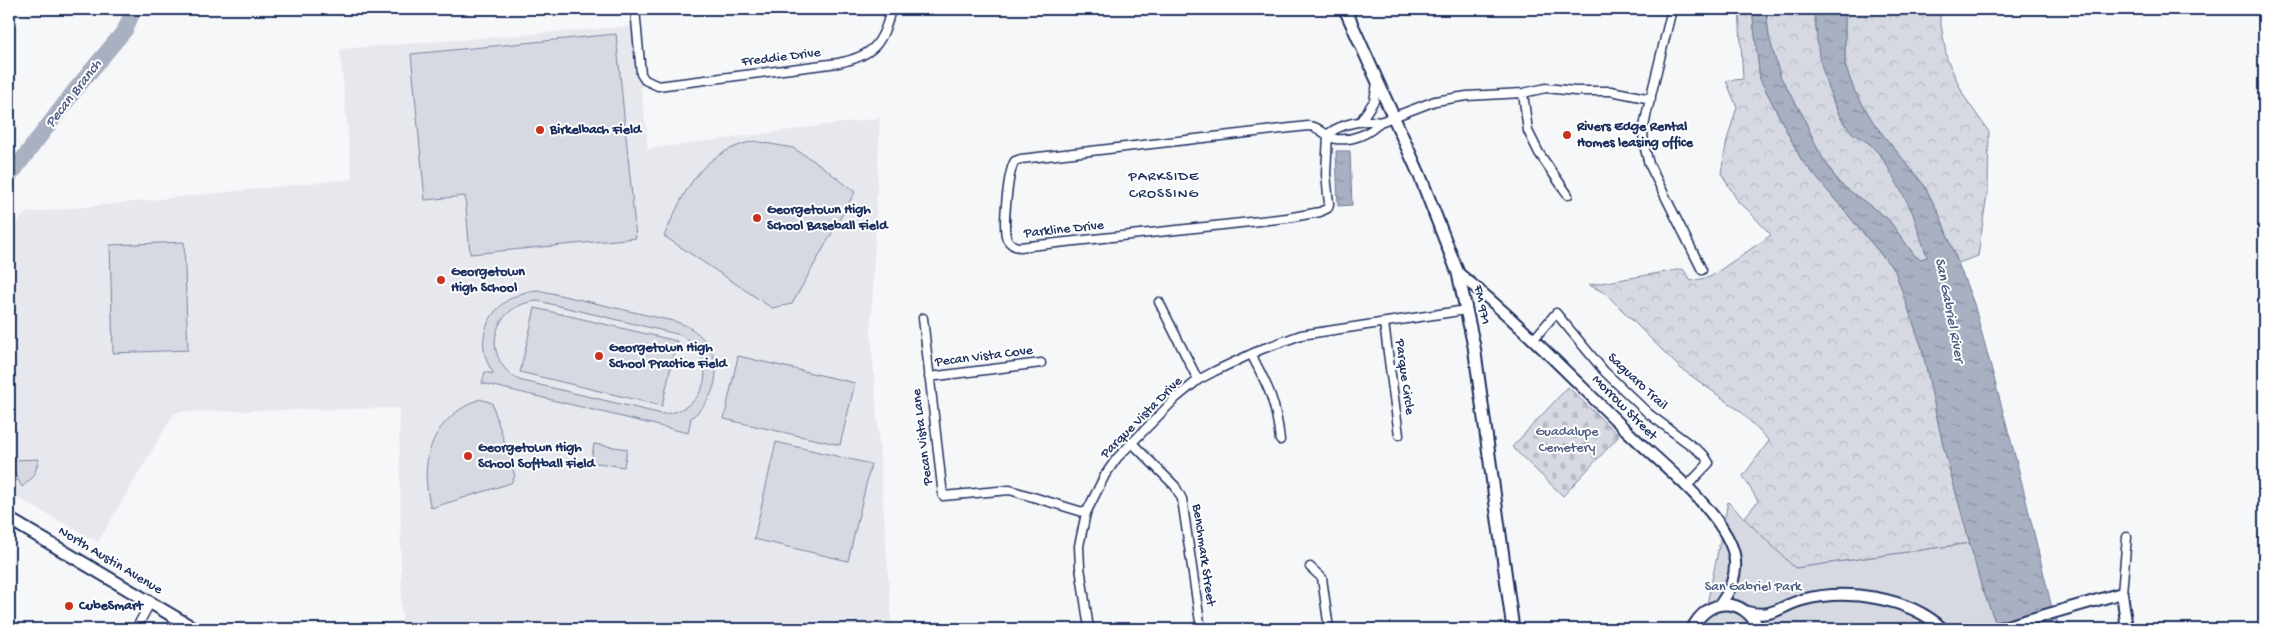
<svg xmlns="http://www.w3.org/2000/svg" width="2273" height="638" font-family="'Gochi Hand',sans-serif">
	<defs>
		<pattern id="forest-crowns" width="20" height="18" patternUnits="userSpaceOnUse" patternTransform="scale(1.25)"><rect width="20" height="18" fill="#d6d9e2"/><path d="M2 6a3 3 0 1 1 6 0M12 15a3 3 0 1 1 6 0" fill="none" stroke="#b7bbc4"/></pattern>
		<pattern id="cemetery-stones" width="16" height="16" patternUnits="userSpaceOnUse" patternTransform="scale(1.25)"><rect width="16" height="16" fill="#d6d9e2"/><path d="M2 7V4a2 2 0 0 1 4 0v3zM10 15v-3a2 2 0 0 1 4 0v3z" fill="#b7bbc4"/></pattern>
		<pattern id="water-ripples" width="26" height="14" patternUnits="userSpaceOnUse" patternTransform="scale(1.25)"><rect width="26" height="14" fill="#a9b0c1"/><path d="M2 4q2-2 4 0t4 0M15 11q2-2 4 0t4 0" fill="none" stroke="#8990a0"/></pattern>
	</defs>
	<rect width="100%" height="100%" fill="#f6f7f9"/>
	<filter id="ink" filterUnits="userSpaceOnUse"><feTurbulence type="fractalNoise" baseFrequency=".02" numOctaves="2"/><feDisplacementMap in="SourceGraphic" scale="10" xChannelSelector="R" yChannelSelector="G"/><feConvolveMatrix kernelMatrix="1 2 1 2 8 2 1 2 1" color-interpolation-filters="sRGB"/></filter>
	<g filter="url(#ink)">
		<path fill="#e6e8ee" d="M635 26 648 149 880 118 871 330 892 629H402L399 408 175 412 98 542 9 493V230L26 213 352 179 340 49Z"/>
		<path fill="#d6d9e2" stroke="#7884a0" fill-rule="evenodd" d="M616 34 636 238 470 254 465 196 425 200 411 54Z
			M754 141 793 148 819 164 855 192 792 304 772 308 664 236C686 189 698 154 754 141Z
			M184 242 188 350 113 353 110 245Z
			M538 290 677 322C723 338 729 389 691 418L688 433 482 383 485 372 494 374C467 336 496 293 538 290ZM538 301 681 335C721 359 708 411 662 414L519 380C479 357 492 304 538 301Z
			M535 308 677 341 662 406 520 372Z
			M738 356 855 383 840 445 724 419Z
			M480 399 492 403 515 476 511 483 431 508C418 460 431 419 480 399Z
			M776 442 871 464 848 561 754 539Z
			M594 444 627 449 624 467 591 462Z
			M9 457 12 460 39 459 34 476 22 487 9 462Z
			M1728 502 1795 568 1970 543 1981 585 1998 629H1702Z"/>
		<path fill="url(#forest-crowns)" stroke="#7884a0" d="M1739 9H1752L1760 79 1801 159 1895 271 1922 348 1943 445 1970 543 1795 568 1744 518 1758 501 1743 476 1769 441 1740 411 1679 367 1605 293 1589 285 1683 269 1691 281 1710 277 1771 235 1747 209 1739 203 1721 173 1727 140 1737 107 1726 81 1743 79Z
			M1766 9H1814C1818 47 1823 84 1841 119 1850 134 1861 135 1872 146 1894 168 1922 226 1927 257L1921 259 1915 256 1888 219 1839 183 1819 152 1802 114 1780 76 1769 37Z
			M1845 9H1941L1940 19 1947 59 1964 96 1989 132 1988 187 1978 256 1958 263 1940 216 1924 185 1875 125 1854 90 1845 65Z"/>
		<path fill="url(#cemetery-stones)" stroke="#7884a0" d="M1568 387 1619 436 1563 496 1512 447Z"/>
		<path fill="url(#water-ripples)" stroke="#707c99" d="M1752 9H1766L1769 37 1780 76 1802 114 1819 152 1839 183 1888 219 1915 256 1921 259 1927 257 1912 211 1883 158 1870 144 1852 133 1842 120 1828 88 1819 57 1814 9H1845V65L1854 90 1875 125 1924 185 1940 216 1974 304 2018 467 2051 604 2060 629H1998L1981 585 1943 445 1922 348 1895 271 1801 159 1760 79Z
			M1336 151H1350L1352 205 1338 206Z"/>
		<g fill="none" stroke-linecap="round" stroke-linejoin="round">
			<path stroke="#a9b0c1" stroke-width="16" d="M9 177 75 90 125 30 134 9"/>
			<g stroke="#1b2f5e" stroke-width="11">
				<path id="minor" d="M635 9 641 74 645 80 658 86 838 63C873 56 883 44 891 9
					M1672 9 1647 112 1643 132 1644 145 1649 164 1702 270
					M1523 93 1528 131 1539 153 1568 195
					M1360 122 1374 101 1377 83
					M1328 134 1326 174 1329 204 1328 208 1320 212 1287 218 1020 247C1014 247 1010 244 1007 239 1002 229 1008 170 1015 161L1021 159 1308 126C1320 126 1325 137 1336 139 1352 141 1370 134 1380 122
					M1328 134C1341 124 1362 119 1380 122L1435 101 1467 96 1523 93 1546 88 1575 91H1611L1651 99
					M1159 302 1198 380
					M923 318 943 496 1010 490 1086 513
					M1384 323 1399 435
					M1533 340 1556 313 1604 371 1649 414 1704 455 1709 463 1686 487
					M1251 354C1269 388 1276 402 1280 440
					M929 377 1041 363
					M1132 443 1175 486 1182 499 1201 629
					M1310 567 1322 578 1329 629
					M2122 593 2127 537
					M136 629 150 603
					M1089 629 1080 567 1079 546 1086 513 1105 475 1117 458 1176 398 1198 380 1215 371 1262 349 1301 335 1466 310"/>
			</g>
			<g stroke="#1b2f5e" stroke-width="14">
				<path id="tertiary" d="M1458 273C1518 321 1572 378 1627 431 1659 462 1714 504 1731 545 1740 566 1733 587 1720 605
					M1747 612C1774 618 1778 607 1802 600 1846 588 1909 597 1943 629
					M1692 629C1707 597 1744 596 1759 629
					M1996 629 2122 593 2127 629"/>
			</g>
			<g stroke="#1b2f5e" stroke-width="15">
				<path id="secondary" d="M1345 9 1420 176 1458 273 1474 346 1513 629
					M9 519 195 629"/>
			</g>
			<use href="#minor" stroke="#fff" stroke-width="8"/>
			<use href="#tertiary" stroke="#fff" stroke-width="10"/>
			<use href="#secondary" stroke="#fff" stroke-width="11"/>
		</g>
	</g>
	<g fill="#c8321e" stroke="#fff" stroke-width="2">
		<circle cx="540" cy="130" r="5"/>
		<circle cx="1567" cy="135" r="5"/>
		<circle cx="757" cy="218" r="5"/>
		<circle cx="441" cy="280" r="5"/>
		<circle cx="599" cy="356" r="5"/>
		<circle cx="468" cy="456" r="5"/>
		<circle cx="69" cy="606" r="5"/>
	</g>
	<g text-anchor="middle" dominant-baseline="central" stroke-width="4" stroke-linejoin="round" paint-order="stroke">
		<g font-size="14" fill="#1b2f5e" stroke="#fff">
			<text transform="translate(781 58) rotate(-7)">Freddie Drive</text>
			<text transform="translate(1064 230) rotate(-6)">Parkline Drive</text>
			<text transform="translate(1481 305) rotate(78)">FM 971</text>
			<text transform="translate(984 357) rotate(-7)">Pecan Vista Cove</text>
			<text transform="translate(1404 377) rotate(82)">Parque Circle</text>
			<text transform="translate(1637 382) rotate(43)">Saguaro Trail</text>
			<text transform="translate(1624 408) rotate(45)">Morrow Street</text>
			<text transform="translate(1142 418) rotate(-45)">Parque Vista Drive</text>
			<text transform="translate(923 437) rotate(-97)">Pecan Vista Lane</text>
			<text transform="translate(1203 555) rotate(82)">Benchmark Street</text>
			<text transform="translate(110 561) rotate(31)">North Austin Avenue</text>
		</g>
		<g font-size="14" font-weight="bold" fill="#1b2f5e" stroke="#fff" text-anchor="start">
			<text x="1577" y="127">Rivers Edge Rental<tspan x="1577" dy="16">Homes leasing office</tspan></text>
			<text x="550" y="130">Birkelbach Field</text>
			<text x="767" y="210">Georgetown High<tspan x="767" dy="16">School Baseball Field</tspan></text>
			<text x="451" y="272">Georgetown<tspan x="451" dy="16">High School</tspan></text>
			<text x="609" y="348">Georgetown High<tspan x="609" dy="16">School Practice Field</tspan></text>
			<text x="478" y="448">Georgetown High<tspan x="478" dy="16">School Softball Field</tspan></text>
			<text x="79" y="606">CubeSmart</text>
		</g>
		<g font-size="14" fill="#4a5a7f" stroke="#fff">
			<text x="1567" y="432">Guadalupe<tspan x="1567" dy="16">Cemetery</tspan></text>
			<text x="1753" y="587">San Gabriel Park</text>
		</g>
		<g font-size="15" font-style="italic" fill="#4d5c81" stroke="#fff">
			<text transform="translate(74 94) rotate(-52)">Pecan Branch</text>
			<text transform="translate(1949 310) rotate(79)">San Gabriel River</text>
		</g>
		<g font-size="15" letter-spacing="1" fill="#1b2f5e" stroke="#fff">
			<text x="1164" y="177">PARKSIDE<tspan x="1164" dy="17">CROSSING</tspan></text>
		</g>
	</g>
	<rect width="2273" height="638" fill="none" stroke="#fff" stroke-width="30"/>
	<rect x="15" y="15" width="2243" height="608" fill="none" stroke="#1b2f5e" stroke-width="2" filter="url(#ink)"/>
</svg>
